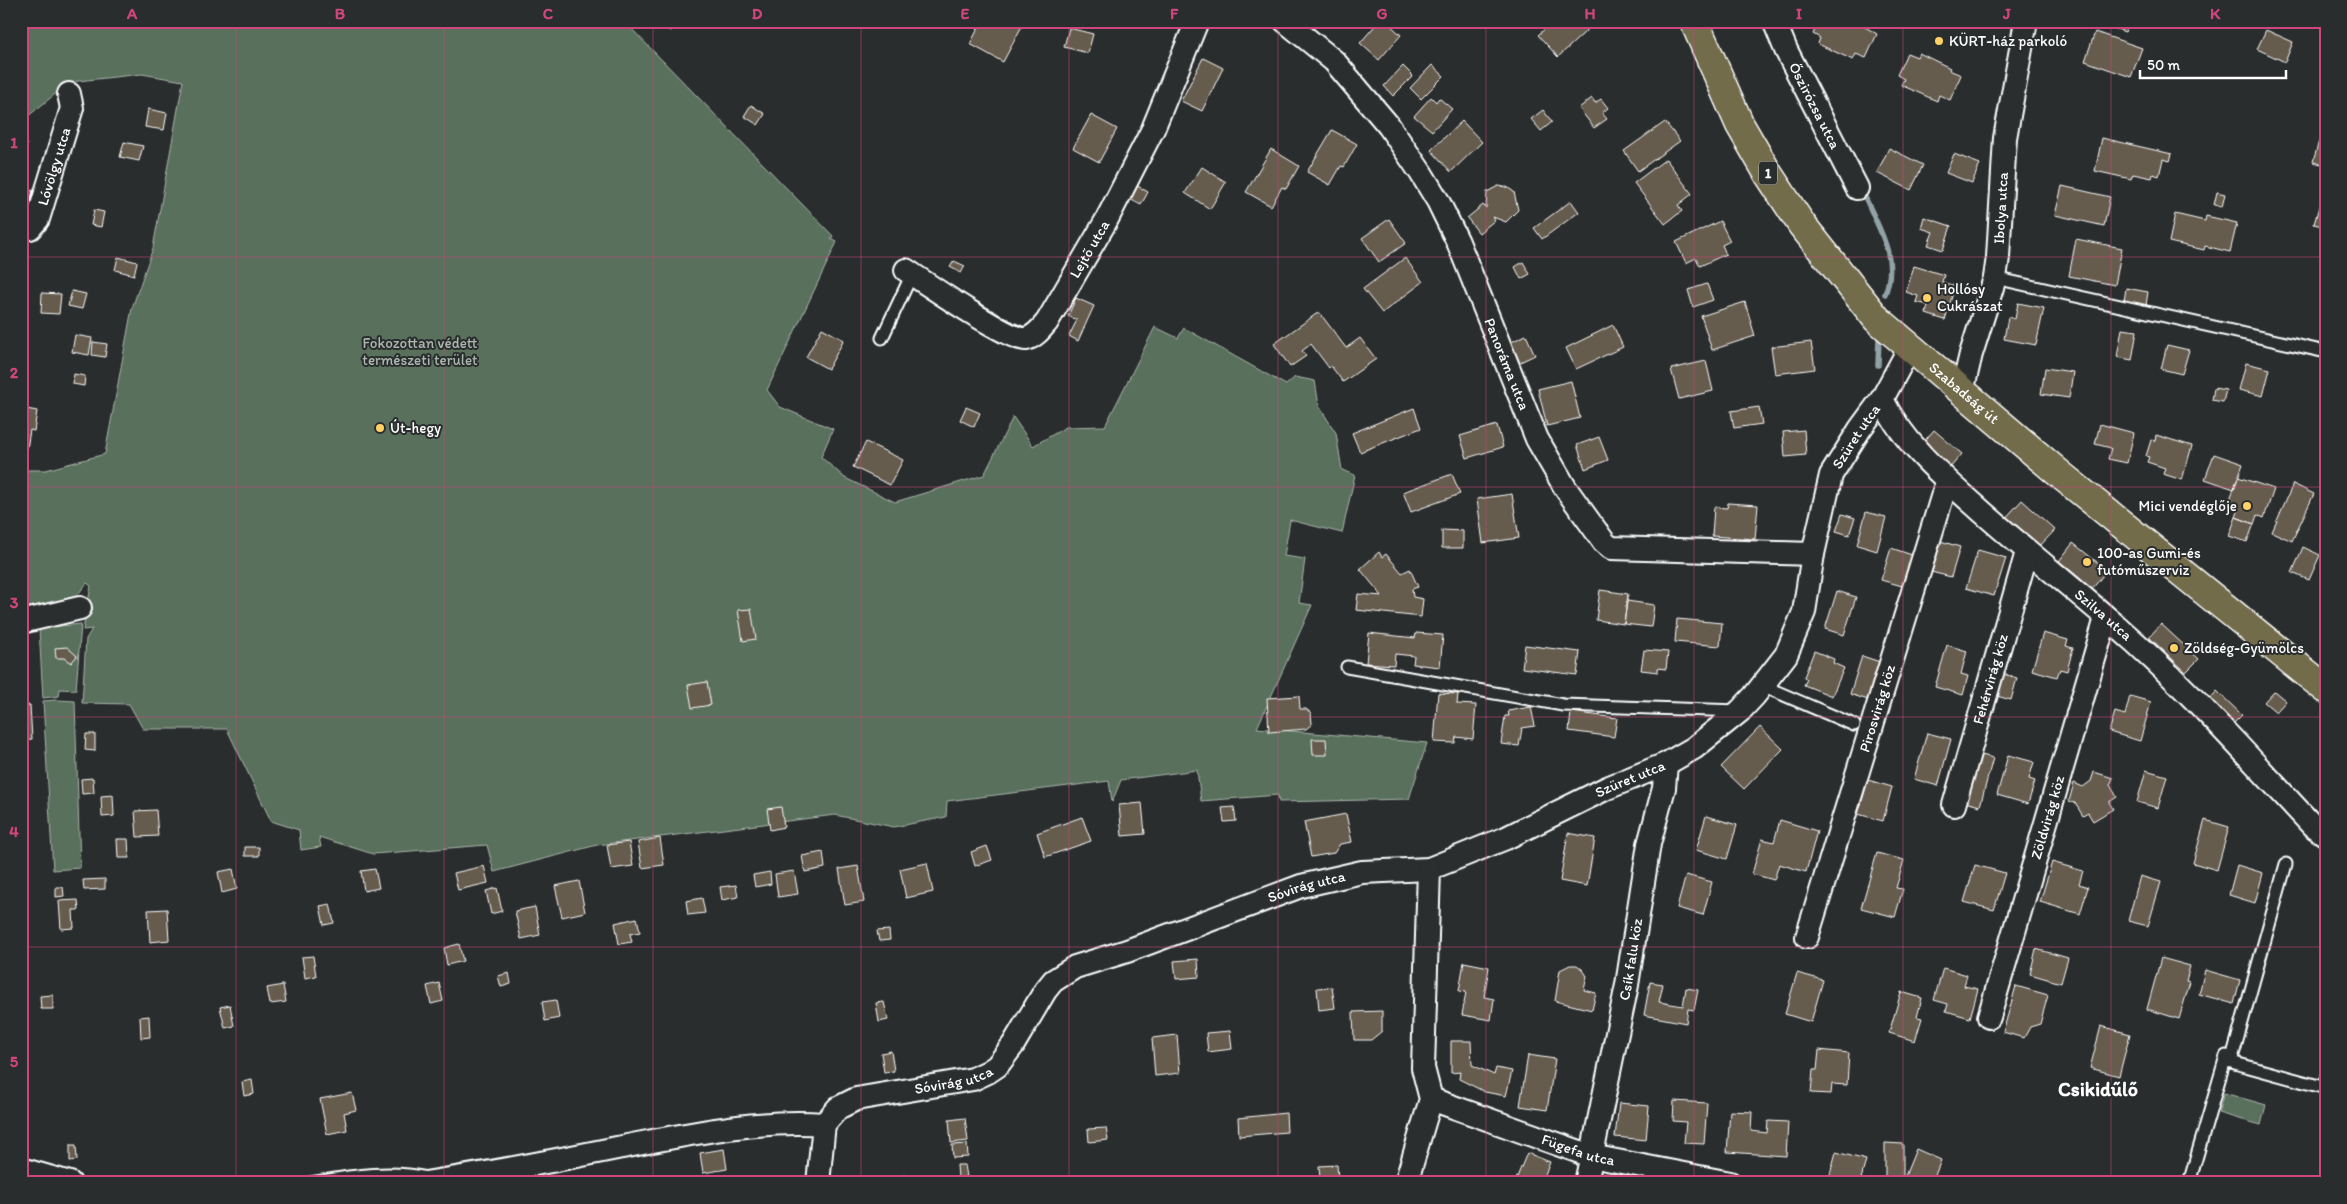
<svg xmlns="http://www.w3.org/2000/svg" width="2347" height="1204" font-family="Itim,sans-serif">
	<rect width="100%" height="100%" fill="#2a2d2e"/>
	<filter id="ink" filterUnits="userSpaceOnUse"><feTurbulence type="fractalNoise" baseFrequency=".02" numOctaves="2"/><feDisplacementMap in="SourceGraphic" scale="10" xChannelSelector="R" yChannelSelector="G"/><feConvolveMatrix kernelMatrix="1 2 1 2 8 2 1 2 1" color-interpolation-filters="sRGB"/></filter>
	<g filter="url(#ink)">
		<path fill="#586f5b" stroke="#acb7ad" d="M21 21H624L833 236 831 239 837 242 767 390 780 407 833 429 821 457 845 478 895 502 984 475 1013 417 1033 446 1066 427 1105 426 1155 327 1178 338 1184 328 1286 385 1295 377 1315 381 1319 406 1336 433 1342 470 1355 475 1342 533 1290 520 1284 556 1305 559 1299 603 1312 605 1257 728 1427 743 1409 799 1279 802 1278 795 1201 801 1197 770 1121 780 1112 802 1109 781 947 801 946 817 894 827 835 815 597 845 494 872 487 845 373 854 319 837 321 847 301 850 299 830 271 821 227 729H143L129 704 82 703 86 639 92 629 83 630 91 586 87 583 74 599 21 609V470H46L105 454 132 308 153 248 183 81 142 74 78 81 65 86 21 122Z
			M81 624 76 690 60 689 59 696 43 698 39 628Z
			M56 700 75 701 80 868 53 870 43 701Z
			M2224 1093 2266 1105 2261 1125 2218 1113Z"/>
		<g fill="none" stroke-linecap="round" stroke-linejoin="round">
			<path stroke="#92a3a8" stroke-width="5.5" d="M1865 197C1879 229 1899 258 1885 294
				M1878 365 1879 337"/>
		</g>
		<path fill="#665b4d" stroke="#fff" d="M652 21H675L671 31Z
			M982 21H1018L1023 24 1003 62 970 44Z
			M1379 21H1386L1401 35 1379 60 1360 43Z
			M1554 21H1597L1558 57 1538 35Z
			M1819 21H1855L1877 34 1866 58 1856 54 1853 60 1818 44 1820 38 1813 34Z
			M2095 21H2129L2125 32Z
			M1069 28 1093 34 1088 53 1064 47Z
			M2266 30 2293 42 2285 62 2257 49Z
			M2095 32 2142 48 2131 77 2085 61Z
			M1907 53 1917 57 1919 53 1950 68 1949 70 1961 75 1950 100 1939 95 1937 101 1901 85 1904 79 1897 75Z
			M1203 58 1223 68 1202 111 1181 101Z
			M1432 65 1444 76 1421 99 1410 88Z
			M1403 66 1413 76 1393 96 1384 86Z
			M1431 97 1436 102 1439 98 1452 109 1432 131 1414 116Z
			M1592 98 1595 103 1601 99 1608 108 1602 113 1607 119 1594 128 1579 108Z
			M751 105 765 114 758 125 744 116Z
			M148 109 167 113 164 130 145 127Z
			M1543 110 1552 122 1541 131 1531 119Z
			M1091 115 1117 129 1099 162 1073 148Z
			M1462 121 1482 142 1451 172 1431 150Z
			M1665 122 1680 141 1638 171 1624 151Z
			M1332 130 1357 144 1344 167 1341 166 1330 185 1307 172Z
			M2102 138 2172 154 2170 161 2163 159 2159 176 2153 174 2152 178 2133 174 2131 179 2095 171Z
			M2319 141 2326 143V165L2313 162Z
			M124 142 143 146 139 161 120 157Z
			M21 143 27 144 21 164Z
			M1889 148 1923 165 1911 190 1877 173Z
			M1271 149 1299 166 1286 189 1282 187 1271 206 1246 192Z
			M1954 154 1980 164 1972 183 1946 173Z
			M1666 159 1692 194 1678 205 1682 211 1665 224 1634 183Z
			M1202 167 1226 182 1210 209 1185 193Z
			M1132 183 1148 192 1141 205 1124 196Z
			M1498 186 1507 187 1514 192 1518 210 1506 222 1493 217 1495 220 1479 233 1467 218 1483 205 1486 208 1487 192Z
			M2062 186 2110 197 2104 226 2055 215Z
			M21 187 33 191 26 217 21 216Z
			M2324 189H2326V227L2314 224Z
			M2217 192 2225 194 2222 207 2214 205Z
			M1571 201 1579 212 1542 239 1534 228Z
			M94 210 104 212 101 227 91 225Z
			M2175 214 2205 221 2206 216 2237 223 2230 252 2205 246 2204 250 2169 242Z
			M1924 217 1951 226 1943 250 1928 245 1933 232 1921 228Z
			M1389 219 1406 243 1379 262 1362 238Z
			M1720 221 1730 241 1722 245 1726 254 1700 266 1696 258 1686 263 1676 242Z
			M2076 239 2122 248 2115 285 2069 276Z
			M118 257 137 262 134 275 115 270Z
			M1405 258 1423 282 1382 313 1363 289Z
			M954 261 965 266 961 273 950 267Z
			M1523 262 1530 274 1521 279 1515 267Z
			M1914 266 1944 275 1942 282 1955 286 1945 320 1926 314 1928 305 1916 302 1918 296 1906 292Z
			M1707 284 1713 300 1693 307 1688 290Z
			M2126 288 2148 292 2146 305 2124 301Z
			M72 291 86 294 82 309 68 306Z
			M42 293 61 294 59 314 41 313Z
			M1076 298 1094 306 1078 341 1069 336 1077 320 1068 316Z
			M1745 302 1755 336 1712 350 1701 316Z
			M2018 303 2044 308 2036 345 2004 339 2008 317 2015 319Z
			M1319 312 1346 348 1360 338 1376 359 1343 382 1331 366 1329 368 1311 344 1302 351 1306 356 1290 367 1274 344Z
			M1613 325 1623 347 1576 369 1566 348Z
			M822 328 844 340 828 369 806 357Z
			M2122 329 2137 331 2132 360 2117 357Z
			M75 335 92 338 89 355 72 352Z
			M1526 335 1535 355 1516 364 1507 344Z
			M93 342 107 344 105 357 92 355Z
			M1811 342 1815 369 1775 374 1771 347Z
			M2167 345 2189 350 2182 374 2161 369Z
			M1706 361 1713 391 1679 399 1671 369Z
			M2246 363 2270 369 2263 396 2239 390Z
			M2045 368 2073 372 2069 398 2041 394Z
			M74 374 85 376 84 386 73 384Z
			M1571 381 1580 418 1547 426 1538 389Z
			M2214 388 2226 390 2223 402 2212 400Z
			M966 407 980 413 974 427 960 420Z
			M1759 407 1762 424 1734 428 1731 411Z
			M21 408 37 411 34 431 30 430 27 449 21 448Z
			M1414 408 1421 428 1360 452 1352 433Z
			M2100 424 2134 433 2127 463 2108 459 2111 448 2095 444Z
			M1497 425 1503 447 1467 458 1460 436Z
			M1804 430 1806 455 1785 457 1783 432Z
			M1934 430 1962 454 1949 469 1921 445Z
			M2156 435 2192 446 2182 480 2163 474 2165 468 2147 462 2149 457 2146 456 2151 440 2155 441Z
			M1599 437 1608 460 1585 469 1577 445Z
			M866 442 903 460 890 485 853 467Z
			M2214 454 2243 464 2234 489 2205 479Z
			M1452 474 1460 494 1411 512 1403 492Z
			M2238 477 2274 489 2264 518 2257 515 2254 524 2236 517 2239 509 2228 505Z
			M2293 484 2314 494 2292 541 2272 532Z
			M1512 494 1519 538 1483 543 1477 499Z
			M2022 500 2055 530 2037 549 2004 520Z
			M1728 503 1758 505 1755 539 1712 536 1714 507 1727 508Z
			M1866 512 1886 517 1877 551 1857 545Z
			M1842 514 1855 518 1849 535 1836 531Z
			M2236 517 2254 524 2247 542 2229 536Z
			M1442 530 1463 531V548H1442Z
			M1937 540 1960 547 1951 577 1927 571Z
			M2073 543 2107 570 2089 593 2056 565Z
			M2303 547 2320 555 2309 580 2292 573Z
			M1891 548 1912 555 1902 586 1881 580Z
			M1978 550 2006 558 1994 596 1966 588Z
			M1379 552 1382 557 1386 554 1402 573 1410 569 1418 587 1412 589 1413 597 1423 599 1421 617 1356 610 1358 594 1382 596 1360 569Z
			M1600 590 1628 594 1624 624 1596 620Z
			M1837 591 1856 597 1844 635 1825 629Z
			M1627 601 1654 605 1651 627 1624 624Z
			M751 609 756 639 743 641 738 610Z
			M1677 619 1722 623 1720 646 1675 642Z
			M2161 624 2199 659 2186 672 2149 637Z
			M1369 633 1415 638 1416 633 1443 635 1440 667 1413 664 1414 656 1395 654 1394 665 1366 663Z
			M2043 633 2068 640 2066 646 2073 648 2067 671 2060 669 2057 677 2032 670Z
			M1525 645 1580 652 1577 675 1522 668Z
			M1947 645 1967 651 1961 674 1968 676 1963 695 1935 687Z
			M67 647 77 656 71 663 64 658H56L55 648Z
			M1644 650 1668 652 1666 669 1658 668V672L1641 670Z
			M1814 651 1834 659 1833 663 1844 668 1832 696 1804 685 1807 679 1804 677Z
			M1862 656 1886 664 1874 702 1850 694Z
			M2000 673 2017 678 2011 700 1993 695Z
			M707 682 711 705 692 708 688 685Z
			M2217 691 2242 715 2234 723 2209 700Z
			M2274 691 2286 701 2276 712 2264 702Z
			M1438 693 1458 694 1457 704 1476 705 1473 739 1456 737 1455 743 1434 742Z
			M1299 696 1300 709H1306L1311 713 1312 724 1306 729 1269 732 1267 698Z
			M2130 696 2151 702 2140 741 2109 732 2115 712 2125 715Z
			M30 705 32 739 21 740V706Z
			M1531 707 1535 726 1522 728 1519 746 1501 744 1505 716H1509L1508 711Z
			M1571 712 1617 718 1614 737 1569 731Z
			M1760 727 1783 749 1744 789 1721 767Z
			M1927 733 1951 739 1938 786 1914 779Z
			M86 734H95V751L85 750Z
			M1312 739H1326L1327 755H1313Z
			M1978 754 1993 758 1980 806 1965 802Z
			M2008 755 2034 762 2029 779 2035 781 2028 804 1997 795Z
			M2146 770 2167 776 2158 808 2137 802Z
			M2094 772 2113 778 2110 785 2117 797 2109 802 2113 809 2093 821 2088 813 2083 816 2075 803 2069 801 2074 783 2083 787 2091 781Z
			M93 778 94 793 82 794 81 779Z
			M1868 780 1892 787 1883 821 1858 814Z
			M113 795 114 816 102 817 101 796Z
			M1142 803 1145 834 1122 836 1119 805Z
			M781 807 784 827 770 830 767 809Z
			M1234 807 1236 821 1224 822 1222 808Z
			M156 810 158 836 137 837 135 811Z
			M1346 814 1352 842 1340 844 1334 853 1311 857 1304 822Z
			M1706 816 1737 825 1727 859 1696 850Z
			M1082 817 1091 841 1045 857 1037 833Z
			M1780 820 1817 831 1806 872 1779 864 1774 880 1752 874 1762 839 1774 842Z
			M2205 820 2229 827 2217 870 2193 863Z
			M1568 833 1595 838 1587 886 1560 881Z
			M660 838 664 865 642 868 638 842Z
			M117 839H128L129 858H118Z
			M629 842 633 866 611 869 607 845Z
			M987 846 992 860 975 866 971 852Z
			M245 847H259V856H245Z
			M823 852 825 868 805 872 802 856Z
			M1877 853 1904 860 1896 888 1903 889 1895 917 1861 908Z
			M2052 862 2083 871 2079 884 2088 887 2080 914 2040 902Z
			M927 863 933 892 906 898 900 869Z
			M1975 865 2005 873 1994 910 1964 902Z
			M2237 865 2263 873 2255 903 2229 895Z
			M484 866 488 883 458 890 454 873Z
			M858 866 864 902 845 905 839 869Z
			M233 869 237 889 222 893 218 872Z
			M375 869 379 888 364 891 361 871Z
			M794 871 798 894 778 897 775 874Z
			M770 872 771 884 755 887 753 875Z
			M1686 875 1712 882 1703 915 1677 908Z
			M2140 876 2161 882 2148 926 2128 921Z
			M105 879V889L84 890 83 880Z
			M579 881 585 912 562 917 555 886Z
			M736 885 738 897 722 900 720 887Z
			M56 887H63L64 896 56 897Z
			M497 888 502 911 491 914 486 891Z
			M702 898 705 913 688 915 686 901Z
			M78 900 79 910H73L74 928 61 929 59 901Z
			M330 904 334 923 324 925 320 906Z
			M535 907 540 935 521 939 515 911Z
			M167 909 169 940 150 942 148 910Z
			M637 918 640 932 630 934 632 942 619 944 615 923Z
			M889 930 890 940 879 941 877 931Z
			M459 944 463 961 447 965 444 948Z
			M2036 949 2068 958 2061 983 2030 974Z
			M313 956 316 976 305 978 302 957Z
			M2161 958 2190 966 2186 981 2190 982 2179 1019 2147 1009Z
			M1198 959 1199 977 1176 979 1174 961Z
			M1464 962 1489 967 1484 997 1494 999 1491 1020 1462 1015 1466 992 1459 991Z
			M1570 965H1577L1583 970 1587 976 1584 990 1596 993 1592 1010 1555 1001 1560 970Z
			M1943 968 1967 975 1964 986 1978 989 1970 1018 1946 1011 1948 1004 1934 1000Z
			M2205 970 2240 980 2234 1004 2199 994Z
			M509 973 511 984 501 987 498 976Z
			M1797 973 1823 980 1811 1022 1785 1014Z
			M1650 982 1663 984 1659 1002 1683 1006 1686 988 1698 990 1694 1010 1688 1009 1686 1023 1644 1015Z
			M439 983 443 1001 431 1004 427 986Z
			M283 985 286 1002 270 1004 267 988Z
			M2016 986 2048 995 2040 1024 2030 1027 2024 1038 2003 1032Z
			M1332 987 1335 1008 1319 1010 1317 988Z
			M1901 992 1922 998 1917 1017 1922 1018 1915 1041 1889 1033Z
			M53 995V1009H41L40 996Z
			M556 1000 559 1018 545 1021 542 1002Z
			M884 1002 888 1020 879 1022 876 1003Z
			M230 1005 234 1026 225 1028 220 1007Z
			M1382 1011V1031L1371 1040H1354L1353 1012Z
			M149 1016 150 1037 141 1038 140 1017Z
			M2101 1026 2130 1034 2119 1076 2090 1068Z
			M1230 1031 1232 1049 1208 1052 1206 1033Z
			M1177 1035 1180 1073 1155 1076 1152 1038Z
			M1451 1041H1471L1472 1065 1494 1075 1496 1068 1512 1071 1506 1096 1485 1092 1459 1079 1460 1072 1451 1073Z
			M1819 1050 1849 1053 1847 1085 1832 1084 1831 1094 1811 1093 1813 1070H1817Z
			M891 1051 894 1071 884 1072 881 1053Z
			M1528 1055 1555 1059 1547 1110 1520 1106Z
			M2324 1055 2326 1056V1085L2318 1084Z
			M252 1080 254 1094 244 1096 242 1082Z
			M352 1093 356 1110 344 1113 347 1130 327 1134 320 1099Z
			M1674 1101 1707 1103 1704 1144 1684 1143 1686 1122 1673 1121Z
			M1619 1103 1649 1106 1646 1140 1615 1137Z
			M1730 1111 1752 1112 1751 1131 1767 1133 1768 1121 1788 1122 1786 1156 1727 1152Z
			M1286 1113 1287 1132 1239 1136 1238 1118Z
			M965 1118 968 1141 951 1143 949 1120Z
			M1106 1128 1108 1140 1089 1142 1088 1129Z
			M1885 1143 1903 1144V1181L1916 1149 1941 1160 1932 1183H1885Z
			M967 1144 968 1157 953 1158 952 1145Z
			M70 1145H76L77 1160 70 1161Z
			M724 1149 727 1169 703 1173 700 1153Z
			M1836 1152 1866 1160 1860 1183H1845L1829 1178Z
			M1527 1153 1550 1162 1542 1183 1515 1182Z
			M957 1165H965L967 1177 958 1178Z
			M1337 1165 1338 1179H1320L1319 1166Z
			M905 1175 906 1183H898L897 1176Z
			M1952 1177 1974 1183H1951Z
			M767 1178 768 1183H754L753 1181Z"/>
		<g fill="none" stroke-linecap="round" stroke-linejoin="round">
			<g stroke="#fff" stroke-width="15">
				<path id="lane" d="M1995 278 2326 352
					M882 338 912 274
					M1347 667 1563 705 1738 711
					M1763 686 1854 725
					M2286 864 2231 1062 2326 1088
					M310 1183C352 1176 391 1169 432 1179
					M2189 1183 2226 1056 2231 1058"/>
			</g>
			<g stroke="#fff" stroke-width="26">
				<g id="street">
					<path id="s1" d="M1285 21 1334 61 1389 126 1421 173 1438 201 1458 242 1537 439 1566 489 1604 542 1611 548 1813 554"/>
					<path id="s2" d="M1774 21 1786 50 1857 188"/>
					<path id="s3" d="M21 228H30L38 219 72 108 69 94"/>
					<path id="s4" d="M906 270C924 282 1010 341 1026 339 1035 337 1041 329 1047 322L1106 221 1153 129 1197 21"/>
					<path id="s5" d="M1962 392 1971 354 1995 278 1998 257 2005 138 2026 21"/>
					<path id="s6" d="M1882 399C1902 442 1943 477 1979 509 2025 550 2073 588 2120 629 2189 689 2250 759 2313 826L2326 835"/>
					<path d="M21 622 80 608"/>
					<path id="s7" d="M1954 805 2027 552"/>
					<path id="s8" d="M1807 937 1947 481"/>
					<path id="s9" d="M1989 1017 2106 618"/>
					<path id="s10" d="M1431 1099 1591 1156 1730 1183"/>
					<path d="M21 1169 70 1183"/>
					<path id="s11" d="M425 1183C490 1173 553 1161 617 1148 684 1135 755 1119 824 1124L838 1108 856 1099 973 1079 988 1072 997 1066 1013 1045 1045 991 1053 981 1075 967 1127 951 1301 886 1362 872 1429 869 1506 838 1607 788 1666 764 1694 748 1740 711 1754 696 1786 655 1804 612 1813 554 1831 475 1860 429 1882 399 1910 347"/>
					<path d="M818 1183 824 1124"/>
					<path d="M1406 1183 1431 1099 1423 1068 1429 869"/>
					<path id="s12" d="M1586 1183 1627 985 1649 844 1664 788 1666 764"/>
				</g>
			</g>
			<g stroke="#fff" stroke-width="31">
				<g id="primary">
					<path id="s13" d="M1694 21 1740 125 1769 175 1802 225 1877 319 2062 476 2326 689"/>
				</g>
			</g>
			<use href="#lane" stroke="#2a2d2e" stroke-width="11"/>
			<use href="#street" stroke="#2a2d2e" stroke-width="22"/>
			<use href="#primary" stroke="#726c4b" stroke-width="28"/>
		</g>
	</g>
	<path fill="none" stroke="#ce467c" stroke-width="1" stroke-opacity="0.55" d="M236 21V1183M444 21V1183M653 21V1183M861 21V1183M1069 21V1183M1278 21V1183M1486 21V1183M1694 21V1183M1903 21V1183M2111 21V1183M21 257H2326M21 487H2326M21 717H2326M21 947H2326"/>
	<g fill="#ffd166" stroke="#2a2d2e" stroke-width="2">
		<circle cx="1939" cy="41" r="5"/>
		<circle cx="1927" cy="298" r="5"/>
		<circle cx="380" cy="428" r="5"/>
		<circle cx="2247" cy="506" r="5"/>
		<circle cx="2087" cy="562" r="5"/>
		<circle cx="2174" cy="648" r="5"/>
	</g>
	<g text-anchor="middle" dominant-baseline="central" stroke-width="4" stroke-linejoin="round" paint-order="stroke">
		<rect fill="#2a2d2e" stroke="#bfc0c0" stroke-width="1" x="1759" y="161.5" width="18" height="23" rx="4"/>
		<g font-size="14" font-weight="bold" fill="#fff">
			<text x="1768" y="173">1</text>
		</g>
		<g font-size="15" fill="#fff" stroke="#2a2d2e" text-anchor="start">
			<text x="1949" y="41">KÜRT-ház parkoló</text>
			<text x="1937" y="289">Hollósy<tspan x="1937" dy="17">Cukrászat</tspan></text>
			<text x="390" y="428">Út-hegy</text>
			<text x="2237" y="506" text-anchor="end">Mici vendéglője</text>
			<text x="2097" y="553">100-as Gumi-és<tspan x="2097" dy="17">futóműszerviz</tspan></text>
			<text x="2184" y="648">Zöldség-Gyümölcs</text>
		</g>
		<g font-size="15" fill="#fff" stroke="#2a2d2e">
			<text stroke="none"><textPath href="#s2" startOffset="94">Őszirózsa utca</textPath></text>
			<text stroke="none"><textPath href="#s3" startOffset="76">Lóvölgy utca</textPath></text>
			<text stroke="none"><textPath href="#s5" startOffset="189">Ibolya utca</textPath></text>
			<text stroke="none"><textPath href="#s4" startOffset="251">Lejtő utca</textPath></text>
			<text stroke="none"><textPath href="#s1" startOffset="415">Panoráma utca</textPath></text>
			<text stroke="none"><textPath href="#s13" startOffset="466">Szabadság út</textPath></text>
			<text stroke="none"><textPath href="#s11" startOffset="1745">Szüret utca</textPath></text>
			<text stroke="none"><textPath href="#s6" startOffset="311">Szilva utca</textPath></text>
			<text stroke="none"><textPath href="#s7" startOffset="131">Fehérvirág köz</textPath></text>
			<text stroke="none"><textPath href="#s8" startOffset="239">Pirosvirág köz</textPath></text>
			<text stroke="none"><textPath href="#s11" startOffset="1310">Szüret utca</textPath></text>
			<text stroke="none"><textPath href="#s9" startOffset="208">Zöldvirág köz</textPath></text>
			<text stroke="none"><textPath href="#s11" startOffset="965">Sóvirág utca</textPath></text>
			<text stroke="none"><textPath href="#s12" startOffset="228">Csík falu köz</textPath></text>
			<text stroke="none"><textPath href="#s11" startOffset="545">Sóvirág utca</textPath></text>
			<text stroke="none"><textPath href="#s10" startOffset="156">Fügefa utca</textPath></text>
		</g>
		<g font-size="15" fill="#acb7ad" stroke="#2a2d2e">
			<text x="420" y="343">Fokozottan védett<tspan x="420" dy="17">természeti terület</tspan></text>
		</g>
		<g font-size="20" font-weight="bold" fill="#fff" stroke="#2a2d2e">
			<text x="2098" y="1089">Csikidűlő</text>
		</g>
	</g>
	<rect width="2347" height="1204" fill="none" stroke="#2a2d2e" stroke-width="55"/>
	<path d="M2140 70v8h146v-8" fill="none" stroke="#ffffff" stroke-width="2.5"/>
	<text x="2147" y="70" font-size="15" fill="#ffffff" stroke="#2a2d2e" stroke-width="4" paint-order="stroke">50 m</text>
	<rect x="28" y="28" width="2292" height="1148" fill="none" stroke="#ce467c" stroke-width="2"/>
	<g font-size="16" text-anchor="middle" font-weight="bold" fill="#ce467c">
		<text x="132" y="19">A</text>
		<text x="340" y="19">B</text>
		<text x="548" y="19">C</text>
		<text x="757" y="19">D</text>
		<text x="965" y="19">E</text>
		<text x="1174" y="19">F</text>
		<text x="1382" y="19">G</text>
		<text x="1590" y="19">H</text>
		<text x="1799" y="19">I</text>
		<text x="2007" y="19">J</text>
		<text x="2215" y="19">K</text>
		<text x="14" y="148">1</text>
		<text x="14" y="378">2</text>
		<text x="14" y="608">3</text>
		<text x="14" y="837">4</text>
		<text x="14" y="1067">5</text>
	</g>
</svg>
